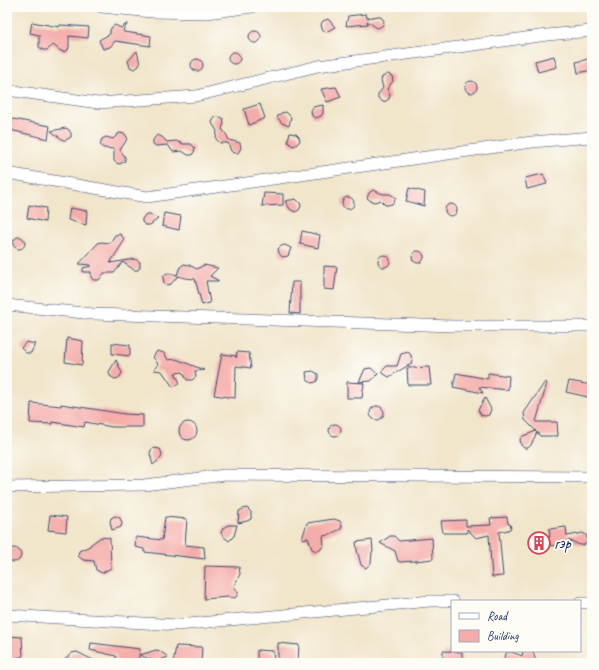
<svg xmlns="http://www.w3.org/2000/svg" width="599" height="670" font-family="Caveat,sans-serif">
	<rect width="100%" height="100%" fill="#fdfcf7"/>
	<filter id="ink" filterUnits="userSpaceOnUse"><feTurbulence type="fractalNoise" baseFrequency=".025" numOctaves="2"/><feDisplacementMap in="SourceGraphic" scale="8" xChannelSelector="R" yChannelSelector="G"/><feConvolveMatrix kernelMatrix="1 2 1 2 8 2 1 2 1" color-interpolation-filters="sRGB"/></filter>
	<filter id="wash" filterUnits="userSpaceOnUse"><feTurbulence type="fractalNoise" baseFrequency=".012" numOctaves="4" result="noise"/><feDisplacementMap in="SourceGraphic" scale="16" xChannelSelector="R" yChannelSelector="G"/><feGaussianBlur stdDeviation="0.9" result="paint"/><feColorMatrix in="noise" values="0 0 0 0 0 0 0 0 0 0 0 0 0 0 0 0 0 1.4 0 .05"/><feComposite in="paint" operator="in"/></filter>
	<g filter="url(#wash)">
		<rect width="100%" height="100%" fill="#f1e5ca"/>
		<g id="blocks">
			<path fill="#f5adab" d="M366 14 367 18 378 16 382 18 384 21 383 25 380 27 377 28 367 21 368 24 346 26 348 16Z
				M328 19 335 27 326 32 322 29 321 24 323 21Z
				M32 22 59 27 60 25 89 27 88 38 69 36V47L68 50 64 52 61 51 53 45 47 50H43L39 47V35L30 33Z
				M128 23 123 30 124 32 151 36 150 46 115 41 110 47 103 49 99 40 110 34V30L112 27 115 25 121 28Z
				M249 37a6 6 0 1 1 12 0a6 6 0 1 1-12 0Z
				M137 51 140 64 138 67 134 69 130 67 128 61Z
				M228 58a6 6 0 1 1 12 0a6 6 0 1 1-12 0Z
				M554 56 557 67 538 72 535 61Z
				M592 58V70L578 73 576 62Z
				M191 65a6 6 0 1 1 12 0a6 6 0 1 1-12 0Z
				M388 74 392 76 393 81 387 89 390 95 389 99 386 101 383 102 378 98V94L383 88 381 80 382 77Z
				M465 87a6 6 0 1 1 12 0a6 6 0 1 1-12 0Z
				M336 87 341 97 327 102 321 89Z
				M260 104 265 118 249 125 244 109Z
				M323 105V113L321 116 316 118 312 116 311 111 313 107Z
				M286 112 291 117 289 126 282 123 277 117 281 113Z
				M215 116 223 118 224 123 222 129 226 134 229 140 240 143 241 148 238 153H233L231 151 228 143H220L216 139 217 131 212 123Z
				M13 119 50 126 48 139 10 130Z
				M66 128 69 130 71 133V137L66 140H63L51 131Z
				M119 133 125 134 127 137 126 141 120 150 125 157V161L120 164 116 163 114 161V149L103 148 100 144 102 139 106 137 113 139Z
				M290 133 296 134 299 137 300 141 296 145 293 146 288 142V139Z
				M157 135 162 137 167 142 176 141 183 144H191L195 148 194 152 192 155H188L182 151 173 152 168 145 156 146 153 144V140Z
				M543 174 547 184 527 189 525 178Z
				M409 188 425 192 424 206 406 201Z
				M373 190 383 194H390L396 198 392 204 388 205H385L380 200 375 202 371 201 367 198 369 193Z
				M264 193 283 194V205L262 206Z
				M342 203a6 6 0 1 1 12 0a6 6 0 1 1-12 0Z
				M296 199 300 203 301 206 299 210 295 212 290 209 285 201Z
				M445 210a6 6 0 1 1 12 0a6 6 0 1 1-12 0Z
				M29 205 46 208 45 222 27 218Z
				M70 208 87 211 86 225 68 220Z
				M164 213 181 216 179 230 162 226Z
				M146 214H150L158 219 150 225H145L142 222V219Z
				M302 231 320 235 318 248 300 244Z
				M120 234 123 237 124 241 110 263 135 259 140 262V267L138 270H134L123 262 114 273H104L99 280H93L91 277V272H83V268L91 266V265L79 264 98 243 102 242 110 243 115 235Z
				M13 243a6 6 0 1 1 12 0a6 6 0 1 1-12 0Z
				M285 245 291 248 288 256 282 257 279 253 278 249 281 246Z
				M412 257a6 6 0 1 1 12 0a6 6 0 1 1-12 0Z
				M378 261a6 6 0 1 1 12 0a6 6 0 1 1-12 0Z
				M184 264 189 265 197 269 204 265 218 268 210 276 219 281H206L210 303 202 305 195 279 185 278 178 276 171 284 167 285 164 283 163 277 165 274 169 273 177 275 180 267Z
				M324 266 337 267 334 290 324 289Z
				M292 282H300V314L290 313Z
				M67 338 83 341 82 365 65 362Z
				M26 342 35 344 31 353H26L21 348Z
				M112 343 130 345V356L112 354Z
				M157 351 164 353 168 360 176 359 204 370 195 371 196 377 192 380H187L183 372 175 373 180 383 173 387 162 371 154 370 158 364 153 357Z
				M237 352 249 353 251 368 236 366 235 398 214 395 222 354 237 356 236 358Z
				M408 352 411 355 412 363 389 377 381 372 387 366H397L401 354Z
				M116 360 122 373 119 378 115 379 110 376 109 372Z
				M429 367 431 385H408L407 368Z
				M371 368 378 374 371 381 359 382 365 369Z
				M313 371 318 374V379L316 382 312 383 307 380 306 372Z
				M456 373 488 379V373L509 376 508 390 479 387 483 393 453 387Z
				M569 381 592 385V398L566 392Z
				M347 382 364 383 362 398H347Z
				M545 382 547 383 536 422H557L558 436H540L537 432 531 445 528 448H524L521 445 520 439 523 436 536 431 525 420 524 413Z
				M485 398 491 409 489 415 485 416 481 415 478 410Z
				M31 403 61 406V404L125 414 143 415V427H112L85 422 84 427 52 422V424L30 423Z
				M370 413a7 7 0 1 1 14 0a7 7 0 1 1-14 0Z
				M179 431a9 9 0 1 1 18 0a9 9 0 1 1-18 0Z
				M329 430a6 6 0 1 1 12 0a6 6 0 1 1-12 0Z
				M154 448 160 449 162 454 161 458 153 465 150 454 151 450Z
				M247 508 251 512V519L247 521 238 523 239 511 243 509Z
				M50 515 67 517 66 532 48 530Z
				M115 516 120 518 122 523 121 527 112 530 110 522 111 518Z
				M165 517 187 519 185 545 204 547 205 559 144 552V549L135 547 136 537 162 540Z
				M507 517 508 524H510L511 528 508 530 499 532 503 576 492 577 489 535 476 538 467 529V533H443L441 521 466 520V526L491 525 490 518Z
				M334 519 340 521 342 525 341 529 328 535 323 536 324 545 320 550 316 551 312 549 308 538 302 539 307 523Z
				M228 525H237L234 536 229 541 224 537 221 533 223 528Z
				M566 527 567 536 583 533 587 536V542L584 545H580L568 540V544L550 546V542L540 548 534 546 533 542 536 537H550L549 529Z
				M390 536H394L399 541 432 538 433 559 415 561 416 562 414 561 400 562 398 561 395 551 380 543Z
				M101 537 110 538 111 568 102 573 96 570 94 561 83 560 78 556 79 551 90 546V545Z
				M372 540 373 551 372 552 371 563 366 568 361 565 357 550 356 542Z
				M7 555a7 7 0 1 1 14 0a7 7 0 1 1-14 0Z
				M205 566 239 567 240 574 234 586 238 592V594L236 597 234 598 228 597 204 599Z
				M7 636 22 637 23 656 7 661Z
				M91 643 140 649 138 663H116V656L90 650Z
				M278 643 299 645 298 662 278 660Z
				M176 646 202 647 201 663H173Z
				M156 650 160 651 168 657 156 662 140 655Z
				M257 650 273 651 274 663H257Z
				M443 651 462 652V663H443Z
				M523 651H533L536 662 538 663H505L504 658 507 652H512L522 656Z
				M77 652 99 663H61L72 653Z"/>
		</g>
	</g>
	<g filter="url(#ink)">
		<use href="#blocks" fill-opacity="0" stroke="#3b4a6e" stroke-width="1"/>
		<g fill="none" stroke-linecap="round" stroke-linejoin="round">
			<g stroke="#3b4a6e" stroke-width="12">
				<path id="street" d="M101 7 152 12 207 13 252 7
					M7 90 98 103 196 96 318 66 547 35 592 31
					M7 173 147 197 532 142 592 137
					M7 305 93 314 453 326H592
					M7 487 144 485 225 475 592 477
					M580 603H592
					M7 615 178 625 430 601H453"/>
			</g>
			<use href="#street" stroke="#fff" stroke-width="11"/>
		</g>
	</g>
	<defs>
		<g id="building-ring" transform="scale(1.15)"><circle r="9.5" fill="#fdfcf7" stroke="#d1495b" stroke-width="1.5"/><path d="M-4-6H4V6H1V3H-1V6H-4ZM-2.5-4.3h1.7v1.8h-1.7ZM.8-4.3h1.7v1.8H.8ZM-2.5-1h1.7V.8h-1.7ZM.8-1h1.7V.8H.8Z" fill="#d1495b"/></g>
	</defs>
	<g fill-rule="evenodd">
		<use href="#building-ring" x="539" y="543"/>
	</g>
	<g text-anchor="middle" dominant-baseline="central" stroke-width="3.5" stroke-linejoin="round" paint-order="stroke">
		<g font-size="17" fill="#1b2f5e" stroke="#fdfcf7" text-anchor="start">
			<text x="554" y="543">гэр</text>
		</g>
	</g>
	<rect width="599" height="670" fill="none" stroke="#fdfcf7" stroke-width="24"/>
	<rect x="451" y="600" width="130" height="52" fill="#fdfcf7" stroke="#a3aaba"/>
	<rect x="459" y="613" width="20" height="6" fill="#ffffff" stroke="#a3aaba"/>
	<text x="487" y="620" font-size="12" fill="#1b2f5e">Road</text>
	<rect x="459" y="630" width="20" height="12" fill="#f5adab" stroke="#a3aaba"/>
	<text x="487" y="640" font-size="12" fill="#1b2f5e">Building</text>
</svg>
